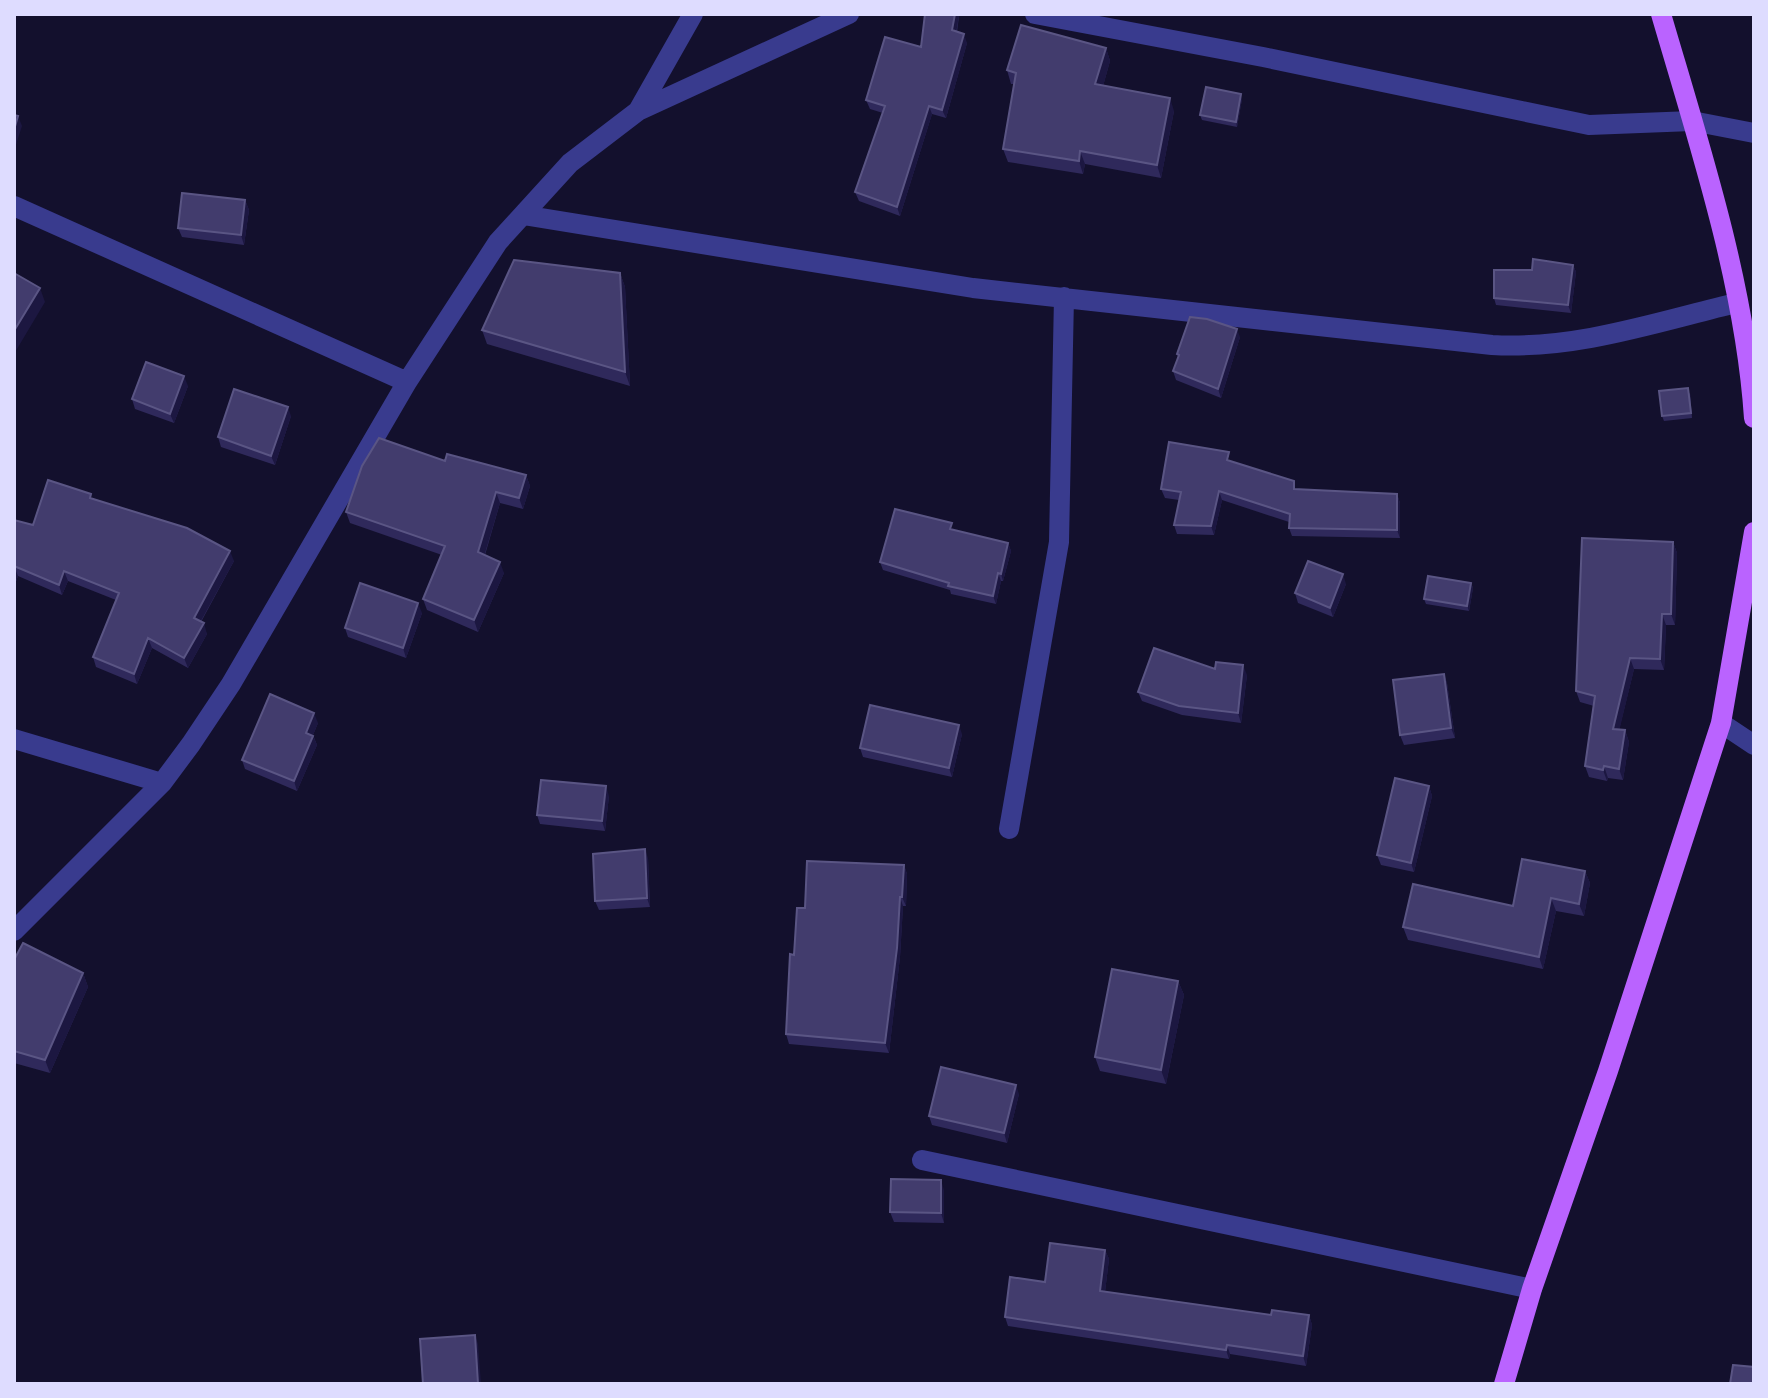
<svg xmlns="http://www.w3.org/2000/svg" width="1768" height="1398" font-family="'PT Sans',sans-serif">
	<rect width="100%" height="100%" fill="#13102d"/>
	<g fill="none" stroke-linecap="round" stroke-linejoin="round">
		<path stroke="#393b8e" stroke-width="20" d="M1035 14 1263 57 1589 125 1692 121 1754 133
			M638 111 693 14
			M14 206 407 382
			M523 215 973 288 1492 345C1575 350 1657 322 1736 303
			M1721 723 1754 745
			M14 739 162 783
			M1009 829 1059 542 1064 297
			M14 931 162 783 191 744 231 684 407 382 498 242 570 163 638 111 849 14
			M922 1160 1532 1289"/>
		<path stroke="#ba63ff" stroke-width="20" d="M1661 14C1699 144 1745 283 1754 418
			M1504 1384 1532 1289 1608 1071 1721 723 1754 532"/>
	</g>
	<path fill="#2f295b" d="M959 16 957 32 967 43 946 118 932 114 900 216 859 201 855 192 883 113 870 109 866 100 921 47Z
		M1106 48 1110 61 1103 86 1174 111 1161 178 1085 164 1083 174 1008 162 1003 149 1014 84H1011L1007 70Z
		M1242 99 1237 127 1202 120 1200 115Z
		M245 200 249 210 244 245 182 237 178 228Z
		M1573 265 1576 272 1571 313 1496 305 1494 298Z
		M620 273 625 287 630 386 487 344 482 330Z
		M1240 337 1221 398 1176 380 1173 371 1178 357 1177 354Z
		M188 386 174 423 135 409 132 399Z
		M1690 393 1692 418 1664 421 1662 416Z
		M291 416 275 465 221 447 218 437Z
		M1232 461 1298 490 1397 494 1400 503V538L1292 536 1289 528V522L1222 500 1214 535 1177 534 1174 525 1179 500 1165 498 1161 489Z
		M526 475 530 486 523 509 500 503 485 555 504 573 478 632 427 610 423 599 442 555 350 523 346 512Z
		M92 498 234 561 201 622 207 634 188 668 152 648 137 684 96 667 93 657 116 600 68 581 62 595 18 576 14 587V520L33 525Z
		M1673 542 1677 553 1675 625H1666L1664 670 1634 669 1619 730H1625L1629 742 1623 780 1608 778 1607 781 1589 777 1585 766 1594 706 1580 702 1576 691Z
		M1008 543 1011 551 1003 581H1001L996 604 951 594 950 590 883 570 880 562Z
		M1471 583 1473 588 1469 611 1426 604 1424 599Z
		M1346 584 1333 617 1298 603 1295 593Z
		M422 613 406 658 348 637 345 628Z
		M1215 669 1247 675 1241 723 1182 715 1142 701 1138 692Z
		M1444 674 1447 683 1455 738 1404 745 1400 735Z
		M318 723 313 735 317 745 297 791 245 769 242 760Z
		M962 734 952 777 863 757 860 748Z
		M1429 786 1432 796 1414 872 1381 865 1377 855Z
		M609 796 605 831 540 824 537 815Z
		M648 858 650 907 599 910 595 901Z
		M904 865 907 874 906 906H903L900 957 889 1053 789 1044 786 1034 794 955Z
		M1585 871 1590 883 1584 916 1556 911 1543 969 1408 940 1403 927 1513 906Z
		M14 960 83 973 88 987 50 1073 14 1063Z
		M1178 981 1184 995 1166 1084 1100 1071 1095 1057Z
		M1019 1094 1007 1143 932 1125 929 1116Z
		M944 1190V1223L894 1222 890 1212Z
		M1105 1250 1109 1259 1105 1292 1271 1315H1309L1312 1325 1306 1366 1230 1354 1229 1359 1008 1326 1005 1317 1045 1282Z"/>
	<path fill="#1c1741" d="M955 14H959V16L955 39 952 30Z
		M964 34 967 43 946 118 942 110Z
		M1106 48 1110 61 1100 97 1095 84Z
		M1241 94 1242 99 1237 127 1236 122Z
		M1170 98 1174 111 1161 178 1157 165Z
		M929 106 932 114 900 216 897 207Z
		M18 116 22 126 14 151V130Z
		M1080 151 1085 164 1083 174 1079 161Z
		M245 200 249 210 244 245 241 235Z
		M1573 265 1576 272 1571 313 1568 305Z
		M620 273 625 287 630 386 625 372Z
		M40 288 45 302 14 354V331Z
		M1237 329 1240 337 1221 398 1218 389Z
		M184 376 188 386 174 423 170 414Z
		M288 407 291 416 275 465 271 456Z
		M526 475 530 486 523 509 519 498Z
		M1219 491 1222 500 1214 535 1211 526Z
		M496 492 500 503 482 563 478 552Z
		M1397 494 1400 503V538L1397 530Z
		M1673 542 1677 553 1675 625 1671 614Z
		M1008 543 1011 551 1003 581 1001 574Z
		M230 551 234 561 197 628 194 618Z
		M500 562 504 573 478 632 474 620Z
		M14 566 18 576 14 587Z
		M64 571 68 581 62 595 59 585Z
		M998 573 1001 581 996 604 993 596Z
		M1343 574 1346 584 1333 617 1330 608Z
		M1471 583 1473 588 1469 611 1467 606Z
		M418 603 422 613 406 658 403 648Z
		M1662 614 1666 625 1664 670 1660 659Z
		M204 623 207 634 188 668 184 658Z
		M148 638 152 648 137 684 134 674Z
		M1630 658 1634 669 1617 740 1613 729Z
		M1243 665 1247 675 1241 723 1238 713Z
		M1444 674 1447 683 1455 738 1451 728Z
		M314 713 318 723 310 742 306 733Z
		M959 725 962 734 952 777 949 768Z
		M1625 730 1629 742 1623 780 1619 769Z
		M313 736 317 745 297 791 294 781Z
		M1604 766 1608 778 1607 781 1603 770Z
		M606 786 609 796 605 831 602 821Z
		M1429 786 1432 796 1414 872 1411 863Z
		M645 849 648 858 650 907 647 898Z
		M904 865 907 874 906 906 902 897Z
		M1585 871 1590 883 1584 916 1579 904Z
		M900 897 903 906 900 957 889 1053 885 1043Z
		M1551 898 1556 911 1543 969 1539 957Z
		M83 973 88 987 50 1073 45 1060Z
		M1178 981 1184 995 1166 1084 1161 1070Z
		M1016 1085 1019 1094 1007 1143 1004 1133Z
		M941 1180 944 1190V1223L941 1213Z
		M1105 1250 1109 1259 1104 1300 1100 1291Z
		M1309 1315 1312 1325 1306 1366 1303 1356Z
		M475 1335 478 1344 481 1384H478Z
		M1227 1345 1230 1354 1229 1359 1226 1350Z"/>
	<path fill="#423c6d" stroke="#5a5584" stroke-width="2" d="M925 14H955L952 30 964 34 942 110 929 106 897 207 855 192 885 106 866 100 885 37 921 47Z
		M1021 25 1106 48 1095 84 1170 98 1157 165 1080 151 1079 161 1003 149 1016 73 1007 70Z
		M1206 87 1241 94 1236 122 1200 115Z
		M14 115 18 116 14 130Z
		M182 193 245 200 241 235 178 228Z
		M1533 259 1573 265 1568 305 1494 298V270H1532Z
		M514 260 620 273 625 372 482 330Z
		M14 273 40 288 14 331Z
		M1190 317 1207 319 1237 329 1218 389 1173 371 1179 355 1177 354Z
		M146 362 184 376 170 414 132 399Z
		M1688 388 1691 413 1662 416 1659 391Z
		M234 389 288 407 271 456 218 437Z
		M379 438 445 461 447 454 526 475 519 498 496 492 478 552 500 562 474 620 423 599 445 546 346 512 362 466Z
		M1169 442 1229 452 1227 460 1294 481V489L1397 494V530L1289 528 1290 514 1219 491 1211 526 1174 525 1181 492 1161 489Z
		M48 480 91 494 90 498 187 528 230 551 194 618 204 623 184 658 148 638 134 674 93 657 119 593 64 571 59 585 14 566V520L33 525Z
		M895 509 952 523 950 529 1008 543 1001 574 998 573 993 596 948 586 949 583 880 562Z
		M1582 538 1673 542 1671 614H1662L1660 659 1630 658 1613 729 1625 730 1619 769 1604 766 1603 770 1585 766 1595 696 1576 691Z
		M1308 561 1343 574 1330 608 1295 593Z
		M1428 576 1471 583 1467 606 1424 599Z
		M360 583 418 603 403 648 345 628Z
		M1154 648 1215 669 1216 662 1243 665 1238 713 1179 706 1138 692Z
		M1444 674 1451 728 1400 735 1393 680Z
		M270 694 314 713 306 733 313 736 294 781 242 760Z
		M870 705 959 725 949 768 860 748Z
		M1395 778 1429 786 1411 863 1377 855Z
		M541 780 606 786 602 821 537 815Z
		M645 849 647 898 595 901 593 854Z
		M1522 859 1585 871 1579 904 1551 898 1539 957 1403 927 1413 884 1513 906Z
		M807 861 904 865 902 897H900L897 948 885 1043 786 1034 790 954 794 955 797 908H805Z
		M23 943 83 973 45 1060 14 1051V960Z
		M1112 969 1178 981 1161 1070 1095 1057Z
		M941 1067 1016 1085 1004 1133 929 1116Z
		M891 1179 941 1180V1213L890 1212Z
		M1050 1243 1105 1250 1100 1291 1271 1315 1272 1310 1309 1315 1303 1356 1227 1345 1226 1350 1005 1317 1010 1277 1045 1282Z
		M475 1335 478 1384H423L420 1339Z
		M1733 1365 1754 1367V1384H1730Z"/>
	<rect width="1768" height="1398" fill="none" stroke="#dedcff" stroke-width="32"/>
</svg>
